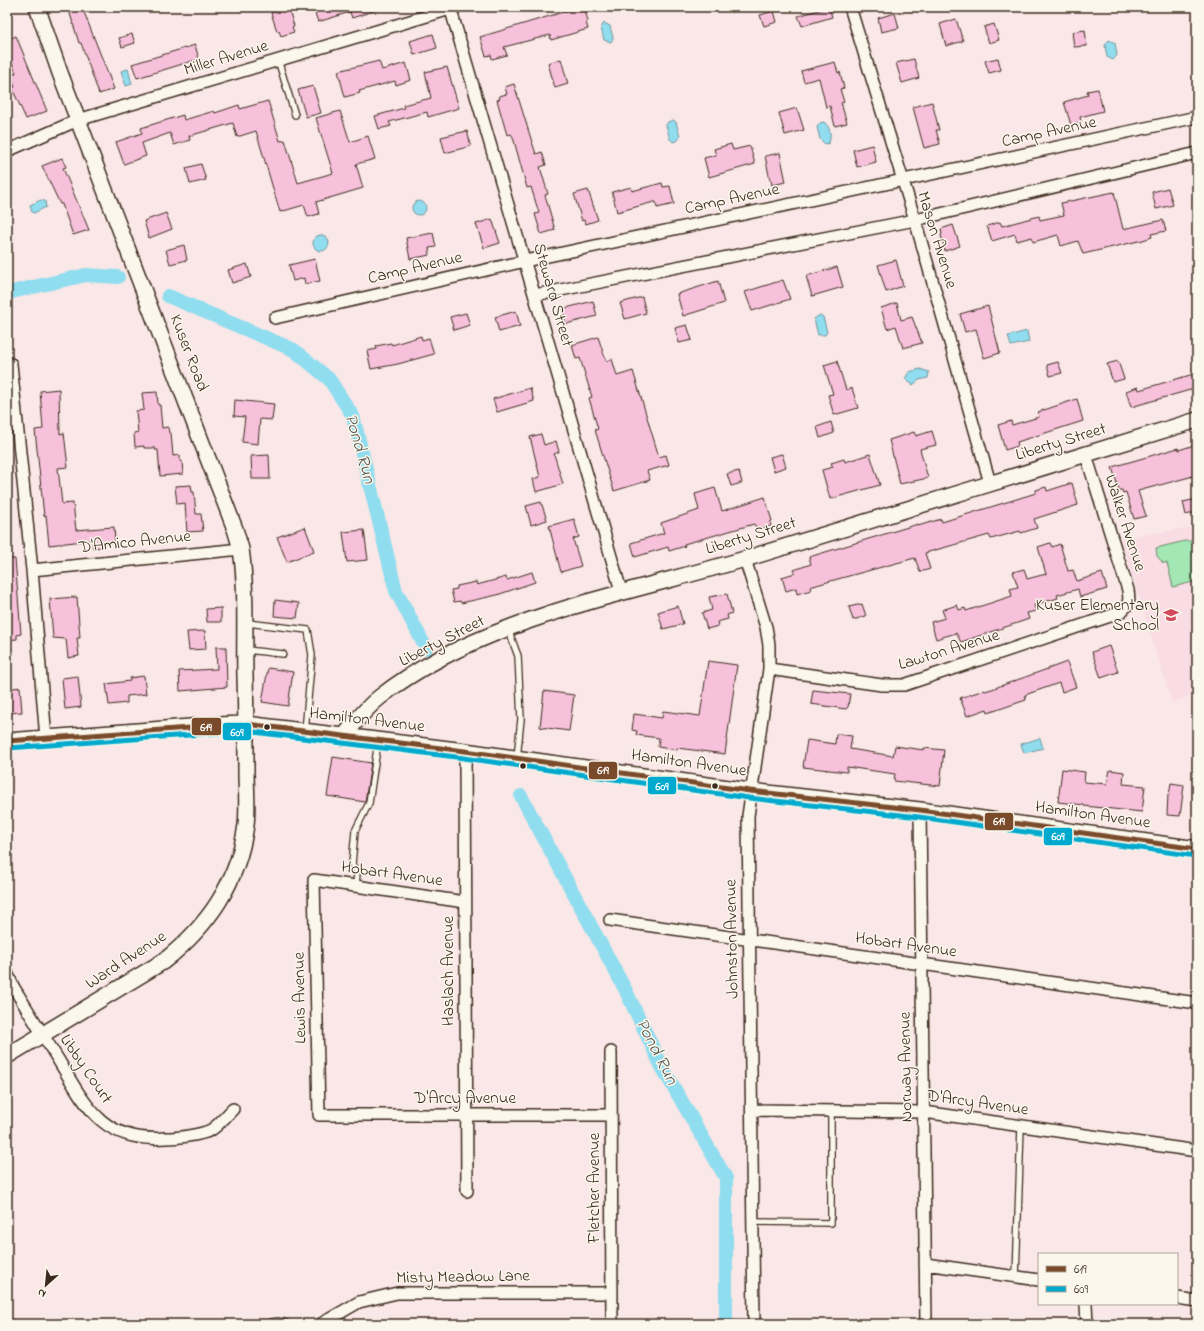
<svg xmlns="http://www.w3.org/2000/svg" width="1204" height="1331" font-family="'Indie Flower',sans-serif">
	<rect width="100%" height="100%" fill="#fae7e7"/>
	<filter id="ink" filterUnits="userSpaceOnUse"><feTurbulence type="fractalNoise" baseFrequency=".025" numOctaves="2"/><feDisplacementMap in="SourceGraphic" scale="8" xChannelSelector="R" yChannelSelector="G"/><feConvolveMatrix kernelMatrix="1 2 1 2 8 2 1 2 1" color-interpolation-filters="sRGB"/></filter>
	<g filter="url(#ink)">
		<path fill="#f9dce4" d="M1197 527V692L1172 703 1121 538Z"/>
		<path fill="#a2e7b4" stroke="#6e8869" d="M1185 541H1193L1197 563V581L1173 587 1167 563H1163L1157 556 1156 548Z"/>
		<path fill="#90ddef" stroke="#6e959b" d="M604 23 610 26 613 38 611 42 604 40 601 28Z
			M1109 40 1115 43 1117 55 1113 60 1107 57 1105 45Z
			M128 69 132 84 126 86 121 71Z
			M673 120 676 122 680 137 678 140 673 142 670 139 666 125 668 122Z
			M824 122C831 128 831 135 829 143L825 144 820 139 817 127 820 123Z
			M41 200 45 201 46 207 34 213 32 212 30 205Z
			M412 208a7 7 0 1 1 14 0a7 7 0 1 1-14 0Z
			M313 243a8 8 0 1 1 16 0a8 8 0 1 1-16 0Z
			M820 315 823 317 827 332 825 335H818L814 319Z
			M1027 331 1029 342 1011 346 1008 336Z
			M920 369 929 372 928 378 919 380 913 385 905 379 909 372Z
			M1040 738 1043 748 1024 753 1021 744Z"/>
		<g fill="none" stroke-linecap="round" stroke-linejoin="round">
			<path stroke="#90ddef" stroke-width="14" d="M7 293 86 275 118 277
				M168 296 294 350 329 379 353 416 396 591 426 648
				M521 796 625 989 662 1067 726 1178V1324"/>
		</g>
		<path fill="#f7c1dc" stroke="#3b2a1e" d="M68 7H82L114 89 99 94 81 43H79Z
			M288 7 294 26 292 27 294 32 281 36 279 31H277L271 13Z
			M313 7H379V9L352 18 350 12 318 22Z
			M580 7H584L588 21 586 22 588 29 551 40 550 35 504 47 507 55 492 59 491 55 486 56 480 37Z
			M829 7 832 17 802 26 798 16Z
			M774 11 777 22 764 26 760 15Z
			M895 13 899 28 881 32 878 18Z
			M956 19 963 41 946 46 940 24Z
			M994 24 999 40 989 43 984 27Z
			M1085 30 1087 46 1074 47 1072 32Z
			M132 34 135 43 122 47 119 38Z
			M433 34 437 48 414 55 410 41Z
			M16 36 47 111 26 119 12 88 15 87 10 76 16 73 7 51V40Z
			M195 45 199 59 137 78 132 64Z
			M998 58 1001 70 989 73 985 61Z
			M561 59 568 84 555 88 548 63Z
			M914 59 919 78 902 83 896 63Z
			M379 61 382 70 406 63 411 80 396 85 395 81 359 91 360 93 345 97 338 71Z
			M835 62 838 73 840 72 844 88 840 89 844 102 841 103 847 123 835 126 830 106 826 107 819 78 804 82 801 71Z
			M447 67 459 108 428 117 427 112 389 122 391 126 379 129 375 116 404 108 403 105 431 98 425 72Z
			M514 84 532 142 536 154 542 152 546 165 540 167 548 194 545 195 555 230 541 234 535 214 539 213 531 187 527 188 513 137 511 134 507 135 497 100 500 99 499 96 507 94 505 87Z
			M313 86 321 113 306 117 298 90Z
			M1098 89 1103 111 1080 117 1081 122 1071 125 1064 102 1088 95 1087 91Z
			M268 101 280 141 285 140 298 183 333 173 316 118 340 111 350 142 368 136 375 159 356 164 363 188 316 202 319 214 308 217 304 205 280 212 256 131 237 137 233 123 189 136 190 140 174 145 170 133 142 143 146 156 124 164 116 142 142 133 141 128 183 115 184 120 214 111 215 113 239 105 240 109Z
			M932 102 939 130H936L940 144 924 148 913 107Z
			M797 108 804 130 785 135 779 113Z
			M467 131 471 146 445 153 441 137Z
			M731 144 733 150 750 146 755 164 709 177 704 158 716 155 714 149Z
			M872 145 876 162 857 167 853 150Z
			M780 153 786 182 772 185 771 180H770L765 156Z
			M62 158 66 167 63 168 89 230 73 235 62 204H60L42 166Z
			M201 164 206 180 190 184 186 168Z
			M662 183 663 187 670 186 674 204 657 208 656 202H654L617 212 612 192 631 187 632 191Z
			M1168 188 1173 205 1156 209 1152 192Z
			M588 190 598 220 586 224 584 220 582 221 574 194Z
			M1114 192 1123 229 1163 220 1166 231 1151 234 1152 237 1143 240 1083 254 1078 241 1061 246 1058 235 1033 242 1032 237 1017 241 1015 234 992 241 987 226 1000 222 1002 226 1039 216 1040 220 1064 215 1061 203Z
			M166 213 172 229 149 238 144 221Z
			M492 219 500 243 484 248 476 224Z
			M953 225 960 246 945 251 941 235 942 234 941 229Z
			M433 233 436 247 429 248 430 255 410 259 406 238Z
			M184 245 187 260 170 264 166 250Z
			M315 259 320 281 305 284 304 278 293 281 289 265Z
			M896 260 903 286 886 292 878 265Z
			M247 264 251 277 232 283 228 270Z
			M837 267 843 287 812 296 806 276Z
			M783 280 790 299 752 311 745 292Z
			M718 281 724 303 683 316 677 294Z
			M642 297 646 313 625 319 620 303Z
			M593 301 597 316 566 324 562 309Z
			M897 303 901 320 912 317 922 343 903 348 896 326 887 329 881 308Z
			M988 306 1000 353 984 358 976 329 965 332 960 314Z
			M516 311 520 326 499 332 495 317Z
			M466 313 470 325 454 330 450 317Z
			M687 325 692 340 679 343 675 328Z
			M421 336 422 340 429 338 434 354 398 364 371 369 367 351 377 349 376 346 391 343 392 345Z
			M598 337 606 361 612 359 617 376 633 371 659 457 666 455 669 465 647 471 650 480 614 491 595 430 598 429 589 398 592 397 580 358 576 359 572 345Z
			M837 361 846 390 852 388 858 408 834 415 828 395 833 394 824 365Z
			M1118 361 1124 379 1113 382 1107 364Z
			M1058 362 1062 373 1050 376 1047 365Z
			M1197 373V388L1131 407 1126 391 1138 387 1139 390Z
			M530 388 534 401 497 412 493 399Z
			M59 389 60 434 64 433 68 467 58 468 62 504 73 503 76 530 114 527 115 542 103 543V547L93 548 92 540 49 545 46 515 44 516 35 430 43 429 40 391Z
			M157 392 158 405H160L162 428 168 427 169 433H171L173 456 180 455V461H182L183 474 160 476 158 450H155V448H144V446L135 447 134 433 138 432 136 411 144 410 142 393Z
			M1077 399 1083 421 1017 442 1018 446 1005 450 998 425 1011 421 1012 425 1039 417 1038 412Z
			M235 400 274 404 272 420 260 419 258 444 242 442 245 417 234 416Z
			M831 422 834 433 820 438 817 427Z
			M932 431 936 445 920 449 928 478 900 484 889 440 914 432 916 436Z
			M541 434 544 445 556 441 559 452 554 454 563 484 536 492 533 479 540 477 530 437Z
			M1197 444V475L1138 491 1146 516 1134 519 1126 492 1123 493 1122 490H1119L1112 467 1178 448 1179 450Z
			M782 454 786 467 774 471 770 457Z
			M870 454 880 485 830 499 822 470 833 467 831 463 844 459 845 462Z
			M269 455 270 479H252L251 456Z
			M739 471 742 483 731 486 727 474Z
			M1072 483 1078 505 1034 519 1037 528 1021 533 1020 531 991 539 989 535 925 553 930 569 920 572 915 558 834 580 810 587 811 590 797 594 796 588 786 591 782 577 795 573 794 570 811 564 809 557 918 524V526L941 519 942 522 968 514 1036 493V490L1046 487 1047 491Z
			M191 485 192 492H194L196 514H201L203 531 187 532 185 503 177 504 175 486Z
			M715 488 722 511 765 497 772 521 770 522 771 526 758 530 754 524 684 544 685 546 669 551 668 547 635 557 631 543 664 533 661 523 699 510 695 494Z
			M1197 499V512L1186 515 1183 502Z
			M541 502 547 520 531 525 526 506Z
			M574 519 579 537 573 539 581 566 561 572 549 526Z
			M305 527 314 551 287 562 277 537Z
			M364 530 368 560 347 562 343 532Z
			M1050 543 1052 547 1060 544 1068 571 1073 570 1077 581 1102 573 1107 589 1080 597 1078 589 1057 595 1058 598 1034 605 1036 611 1027 613 1029 619 961 642 956 633 936 639 931 622 945 618 942 610 957 605 959 610 965 608 966 611 1012 596 1010 589 1018 587 1013 572 1024 569 1027 579 1046 574 1038 547Z
			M7 559H15L21 634 17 635V639L7 640Z
			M532 572 535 582 497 595 461 603 460 601 454 602 451 590 457 589V586L476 582 477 585 506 577 507 580Z
			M727 594 732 613 727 615 728 619 717 622 718 626 707 629 702 613 712 610 709 597Z
			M77 597 80 638H77L79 656 68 658 66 639 53 638 50 599Z
			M275 600 299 603 297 618 274 616Z
			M862 604 866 616 853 620 849 607Z
			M678 606 683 624 663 629 658 612Z
			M221 608V622H207L206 609Z
			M205 631 206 649 189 650 187 632Z
			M1109 646 1118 672 1101 678 1092 652Z
			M216 647H226L227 687 180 691 179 671 217 669Z
			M708 661 737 665 725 754 677 748V750L658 747 659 738 636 735 637 731 632 730 634 714 662 718 663 711 700 716Z
			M1067 662 1076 687 1062 692 1059 683 1025 695 1026 700 988 713 987 709 967 716 960 698 984 690 985 691 992 689Z
			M268 668 293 672 288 706 262 702Z
			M78 676 81 707 65 709 62 678Z
			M144 676 146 694 127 696V703L109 705 106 684 130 681V678Z
			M20 687 22 712 10 713 7 689Z
			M813 690 850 694 848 707 846 709 811 704Z
			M544 691 574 695 569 731 540 727Z
			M836 734 852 736 850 749 893 756 895 746 924 750V748L944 750 940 786 894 781 895 774 847 767V772L803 767 807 740 835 744Z
			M333 757 371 763 365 802 327 796Z
			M1062 769 1085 772 1084 782 1107 784 1110 770 1124 772 1123 784 1145 786 1142 812 1084 806V805L1058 802Z
			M1171 783 1184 785 1180 816 1167 815 1168 794 1169 795Z"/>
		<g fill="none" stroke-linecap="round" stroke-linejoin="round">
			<g stroke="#3b2a1e" stroke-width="8">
				<path id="lane" d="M278 60 295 115
					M247 623 308 630 312 655 305 731
					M508 629 518 656 521 719 517 758
					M246 650 283 654
					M356 886 357 873 352 864 355 831 369 803 378 742
					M753 1222 831 1223V1111
					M1016 1277 1021 1127
					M267 1324C274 1320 281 1320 288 1324"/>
			</g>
			<g stroke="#3b2a1e" stroke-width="14">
				<path id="street" d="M450 7 622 594
					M850 7 915 220 990 483
					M7 151 78 120 457 7
					M535 295 915 220 1197 153
					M275 318 525 261 1197 117
					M11 364 32 570 46 739
					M745 559 766 627 769 645V669L748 816 754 1324
					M32 570 241 549
					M769 669 882 685H904L1119 613C1129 606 1130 602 1128 590L1086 455
					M465 751 467 1191
					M920 810 926 1324
					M465 902 314 880 319 1115H611
					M610 920 1197 1003
					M7 973 14 988C29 1012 44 1037 59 1061 87 1108 104 1143 166 1138 177 1138 201 1135 211 1130 219 1125 226 1116 233 1109
					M611 1052 612 1324
					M752 1110 924 1112 1197 1151
					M925 1264 1039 1280
					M1177 1298 1197 1301
					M1086 1304 1087 1324
					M321 1324 359 1302 397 1293H612"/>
			</g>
			<g stroke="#3b2a1e" stroke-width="18">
				<path id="secondary" d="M343 738C354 723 366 708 380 697 479 618 636 592 755 556 902 510 1050 466 1197 420
					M7 741 216 725 246 724 465 751 750 791 920 810 1197 849
					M7 1056 164 961C209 925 238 883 246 825 248 807 246 788 246 770 246 739 246 707 245 676 244 635 247 590 241 549L235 529 60 73 37 7"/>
			</g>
			<use href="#lane" stroke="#fbf7ec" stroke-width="5.5"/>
			<use href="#street" stroke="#fbf7ec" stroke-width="11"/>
			<use href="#secondary" stroke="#fbf7ec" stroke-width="15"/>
			<g stroke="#fbf7ec" stroke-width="8">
				<path id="bus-1" d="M7 741 246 724 465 751 750 791 920 810 1197 849"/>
			</g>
			<g stroke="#fbf7ec" stroke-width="8">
				<path id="bus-2" d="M8 748 246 731 464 758 749 798 919 817 1196 856"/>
			</g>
			<use href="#bus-1" stroke="#7a4b2a" stroke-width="5"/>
			<use href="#bus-2" stroke="#00a9ce" stroke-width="5"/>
		</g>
	</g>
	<defs>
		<g id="school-bare" transform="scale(1.2)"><path d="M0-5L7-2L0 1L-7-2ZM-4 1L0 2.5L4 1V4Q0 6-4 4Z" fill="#d1495b" stroke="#fbf7ec" stroke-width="2.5" paint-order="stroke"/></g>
	</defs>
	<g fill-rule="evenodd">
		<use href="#school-bare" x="1171" y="615"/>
	</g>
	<g fill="#3b2a1e" stroke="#fbf7ec" stroke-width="1.5">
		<circle cx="267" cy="727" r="3.5"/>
		<circle cx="523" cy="766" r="3.5"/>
		<circle cx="715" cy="786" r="3.5"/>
	</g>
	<g text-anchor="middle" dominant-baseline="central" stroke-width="3" stroke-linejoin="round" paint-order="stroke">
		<g font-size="17" fill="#3b2a1e" stroke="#fbf7ec">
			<text transform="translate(226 58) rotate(-17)">Miller Avenue</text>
			<text transform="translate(1049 132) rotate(-12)">Camp Avenue</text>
			<text transform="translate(732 199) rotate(-12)">Camp Avenue</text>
			<text transform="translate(937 240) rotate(73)">Mason Avenue</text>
			<text transform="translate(415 268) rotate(-13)">Camp Avenue</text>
			<text transform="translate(553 295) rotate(74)">Steward Street</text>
			<text transform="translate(189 353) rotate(69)">Kuser Road</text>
			<text transform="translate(1061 442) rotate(-17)">Liberty Street</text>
			<text transform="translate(1125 523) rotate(72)">Walker Avenue</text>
			<text transform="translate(751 536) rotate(-17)">Liberty Street</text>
			<text transform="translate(135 542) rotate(-6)">D'Amico Avenue</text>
			<text transform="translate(442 641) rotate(-27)">Liberty Street</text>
			<text transform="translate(949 650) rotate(-17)">Lawton Avenue</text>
			<text transform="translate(367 720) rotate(7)">Hamilton Avenue</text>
			<text transform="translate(689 763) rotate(8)">Hamilton Avenue</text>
			<text transform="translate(1093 815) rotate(8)">Hamilton Avenue</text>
			<text transform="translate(392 874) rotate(8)">Hobart Avenue</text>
			<text transform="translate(732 939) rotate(-91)">Johnston Avenue</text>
			<text transform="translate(906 945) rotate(8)">Hobart Avenue</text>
			<text transform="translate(126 960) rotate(-33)">Ward Avenue</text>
			<text transform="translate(448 971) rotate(-90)">Haslach Avenue</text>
			<text transform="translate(300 998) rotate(-91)">Lewis Avenue</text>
			<text transform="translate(906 1067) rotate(-91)">Norway Avenue</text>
			<text transform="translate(86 1069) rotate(56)">Libby Court</text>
			<text x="465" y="1098">D'Arcy Avenue</text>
			<text transform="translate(978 1103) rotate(8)">D'Arcy Avenue</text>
			<text transform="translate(594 1188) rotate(-90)">Fletcher Avenue</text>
			<text transform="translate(463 1277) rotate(-1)">Misty Meadow Lane</text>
		</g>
		<g font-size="17" fill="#3b2a1e" stroke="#fbf7ec" text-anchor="end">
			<text x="1159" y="605">Kuser Elementary<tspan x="1159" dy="20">School</tspan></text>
		</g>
		<g font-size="18" font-style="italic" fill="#505752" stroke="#fbf7ec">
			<text transform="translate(359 449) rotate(74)">Pond Run</text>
			<text transform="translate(656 1052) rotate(63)">Pond Run</text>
		</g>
	</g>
	<g stroke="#fbf7ec" stroke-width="1.5">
		<rect x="191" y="717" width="31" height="19" rx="4" fill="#7a4b2a"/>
		<rect x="222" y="722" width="30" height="19" rx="4" fill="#00a9ce"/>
		<rect x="588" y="761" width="30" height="19" rx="4" fill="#7a4b2a"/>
		<rect x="647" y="776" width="30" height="19" rx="4" fill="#00a9ce"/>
		<rect x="984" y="812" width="30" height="19" rx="4" fill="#7a4b2a"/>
		<rect x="1043" y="827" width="30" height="19" rx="4" fill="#00a9ce"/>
	</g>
	<g font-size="11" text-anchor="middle" font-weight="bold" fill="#fff">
		<text x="206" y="731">619</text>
		<text x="237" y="736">609</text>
		<text x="603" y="774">619</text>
		<text x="662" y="790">609</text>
		<text x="999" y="825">619</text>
		<text x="1058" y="840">609</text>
	</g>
	<rect width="1204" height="1331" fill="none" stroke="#fbf7ec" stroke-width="24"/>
	<rect x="12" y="12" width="1180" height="1307" fill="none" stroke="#3b2a1e" stroke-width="1.5" filter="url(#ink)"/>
	<rect x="1038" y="1253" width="140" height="52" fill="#fbf7ec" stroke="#aea59a"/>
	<rect x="1046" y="1266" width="20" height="6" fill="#7a4b2a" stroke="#aea59a"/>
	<text x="1074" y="1273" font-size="12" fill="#3b2a1e">619</text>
	<rect x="1046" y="1286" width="20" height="6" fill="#00a9ce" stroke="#aea59a"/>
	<text x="1074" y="1293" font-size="12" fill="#3b2a1e">609</text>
	<g transform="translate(46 1285) rotate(207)" stroke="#fbf7ec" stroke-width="3" paint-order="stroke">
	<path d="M0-3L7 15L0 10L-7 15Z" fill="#3b2a1e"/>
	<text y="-6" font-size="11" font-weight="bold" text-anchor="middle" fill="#3b2a1e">N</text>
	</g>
</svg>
